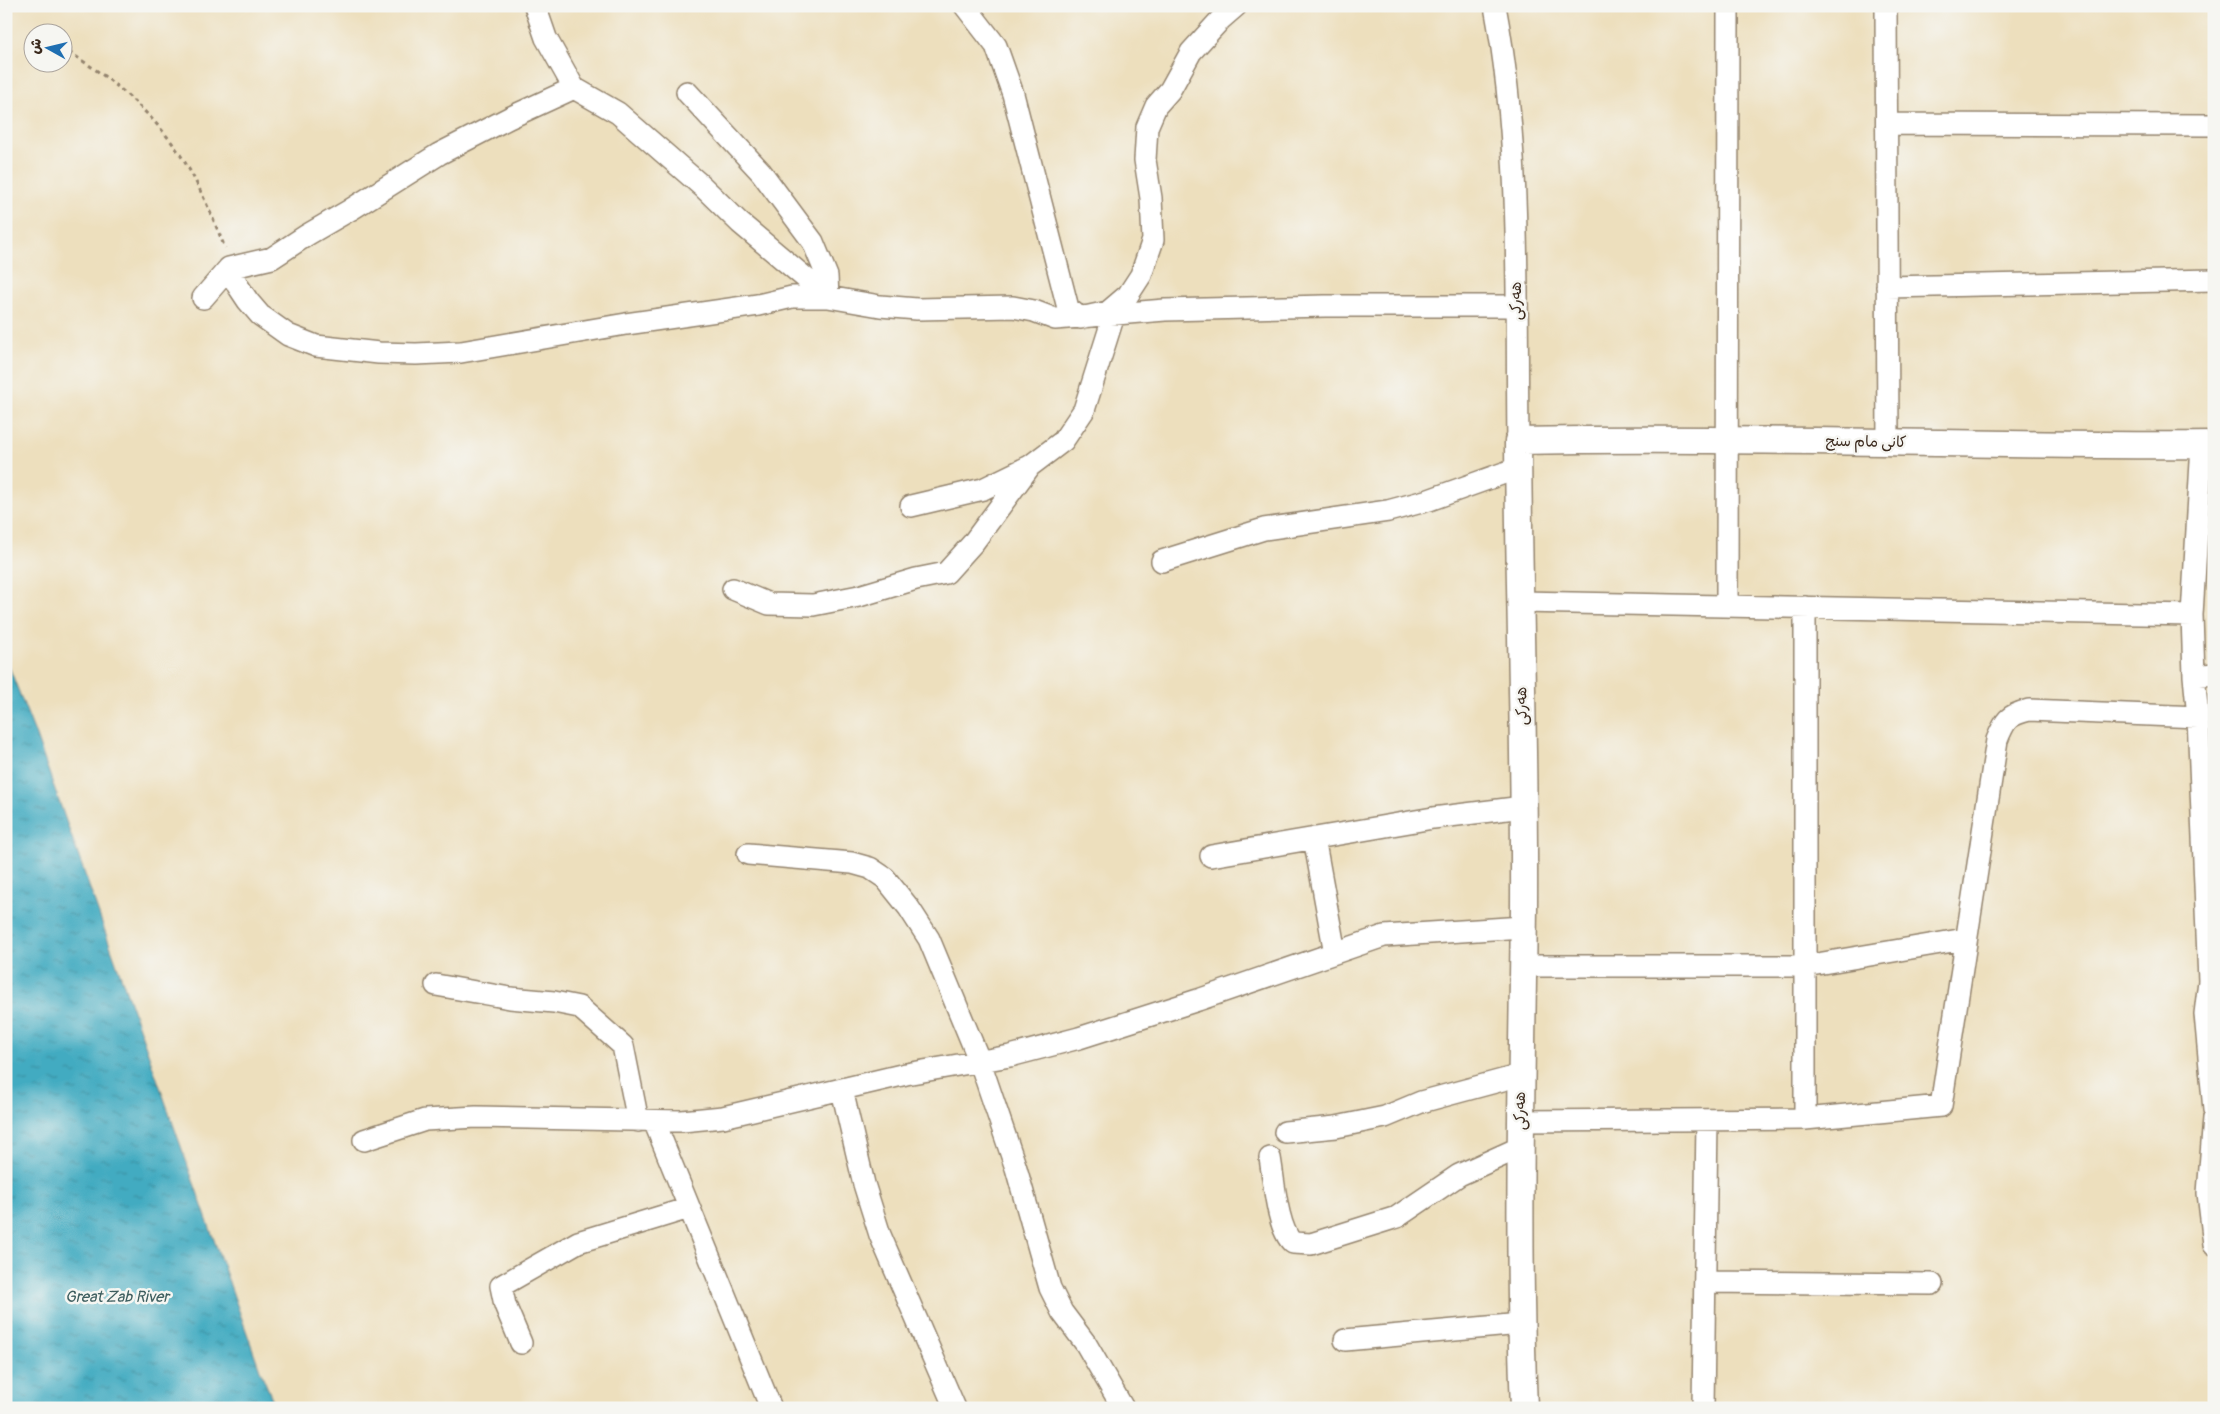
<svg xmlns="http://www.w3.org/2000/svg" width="2220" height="1414" font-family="Pangolin,'Playpen Sans Arabic',sans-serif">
	<defs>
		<pattern id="water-ripples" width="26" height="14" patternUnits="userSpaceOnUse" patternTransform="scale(1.25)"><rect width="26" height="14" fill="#42abc1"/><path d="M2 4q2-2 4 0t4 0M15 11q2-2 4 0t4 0" fill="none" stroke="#388b9c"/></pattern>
	</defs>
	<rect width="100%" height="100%" fill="#f6f6f2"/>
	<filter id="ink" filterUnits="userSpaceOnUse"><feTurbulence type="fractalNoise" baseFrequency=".02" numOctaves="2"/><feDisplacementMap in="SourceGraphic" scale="10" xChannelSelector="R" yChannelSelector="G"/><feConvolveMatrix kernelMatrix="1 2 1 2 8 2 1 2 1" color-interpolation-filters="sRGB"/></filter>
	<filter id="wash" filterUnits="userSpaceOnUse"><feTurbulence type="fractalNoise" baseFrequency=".0096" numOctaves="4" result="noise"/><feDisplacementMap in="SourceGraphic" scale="20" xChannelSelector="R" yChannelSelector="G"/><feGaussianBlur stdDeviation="1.12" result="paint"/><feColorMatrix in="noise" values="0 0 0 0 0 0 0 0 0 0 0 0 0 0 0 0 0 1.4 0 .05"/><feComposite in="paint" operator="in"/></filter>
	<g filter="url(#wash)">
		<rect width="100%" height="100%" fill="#eddfbd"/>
		<path fill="url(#water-ripples)" stroke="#3e6a70" d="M6 659 35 733 260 1370 276 1408H6Z"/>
	</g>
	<g filter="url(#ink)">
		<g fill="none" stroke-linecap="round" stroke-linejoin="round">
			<g stroke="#94846e" stroke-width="24">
				<path id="minor" d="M535 6 546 38 574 88 618 113 703 187 740 223 828 297
					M965 6 996 46 1013 94 1068 308 1080 318 1108 312 1128 295 1141 275 1153 240 1151 198 1145 160 1147 127 1156 106 1170 90 1191 52 1221 19 1236 6
					M1495 6C1522 149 1516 296 1518 441
					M1886 6 1888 443
					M687 92 761 172 813 242 827 276 828 297
					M1887 124 2214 125
					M229 268 238 286 248 301 260 315 288 335 316 346 379 353 416 354 461 352 626 324 758 305 792 297H828L880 306 917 309 1013 307 1034 311 1055 319 1165 310 1325 306H1516
					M1887 287 2214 280
					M203 298 229 268 272 258 307 235 350 210 439 154 509 118 574 88
					M2202 445 2192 615 2194 676 2198 717 2209 981 2205 1014 2214 1110
					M911 506 983 489 1030 466 1063 441 1084 410 1114 315
					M1162 561 1264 529 1388 511 1429 500 1518 468
					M733 589 769 604 813 605 859 596 916 579 946 573 973 543 1030 466
					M1521 602 2192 615
					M1727 606 1728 6
					M2194 676 2214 674
					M1314 838 1335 953
					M748 854 852 863 870 868 885 878 909 908 929 939 980 1062 1016 1168 1050 1288 1062 1312 1086 1344 1123 1408
					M1211 856 1433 818 1523 807
					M1523 966H1805L1965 939
					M436 985 510 998 554 1002 579 1007 623 1046 638 1121
					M842 1090 864 1184 880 1235 955 1408
					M2214 1118 2208 1193 2214 1244
					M1805 1119V607
					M654 1121 771 1408
					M1520 1121 1805 1119 1941 1106 1997 740C2005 720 2008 715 2029 710L2198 717
					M1285 1132 1336 1127 1385 1117 1421 1102 1521 1075
					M364 1140 425 1120 476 1117 682 1121 723 1117 906 1074 1010 1056 1079 1038 1198 1000 1384 936 1523 927
					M1270 1158C1274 1180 1277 1229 1293 1243L1311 1244 1397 1217 1459 1175 1521 1147
					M1705 1282 1932 1284
					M1345 1340 1521 1324
					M521 1343 505 1305 501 1286 578 1242 689 1208
					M1703 1408 1707 1120"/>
			</g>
			<g stroke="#94846e" stroke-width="29">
				<path id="tertiary" d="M1524 1408C1517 1241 1522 1074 1524 907 1525 752 1519 596 1518 441 1750 436 1982 447 2214 445"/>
			</g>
			<path stroke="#94846e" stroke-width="3" stroke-dasharray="4 4" stroke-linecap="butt" d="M62 48C103 72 141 103 169 139 194 171 210 211 225 248"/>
			<use href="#minor" stroke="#fff" stroke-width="21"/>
			<use href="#tertiary" stroke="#fff" stroke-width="26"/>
		</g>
	</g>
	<g text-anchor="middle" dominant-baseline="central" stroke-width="5" stroke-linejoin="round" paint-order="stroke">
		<g font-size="15" fill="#3b2a1e" stroke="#f6f6f2">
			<text transform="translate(1516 301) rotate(-90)">هەرکی</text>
			<text transform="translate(1866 442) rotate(1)">کانی مام سنج</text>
			<text transform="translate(1522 706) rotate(-91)">هەرکی</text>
			<text transform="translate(1520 1111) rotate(-90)">هەرکی</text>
		</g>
		<g font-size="16" font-style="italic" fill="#3e5e5f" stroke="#f6f6f2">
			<text x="117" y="1297">Great Zab River</text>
		</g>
	</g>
	<rect width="2220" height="1414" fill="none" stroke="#f6f6f2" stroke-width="25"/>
	<g transform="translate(48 48) rotate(278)"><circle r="24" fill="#f6f6f2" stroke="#aba49d"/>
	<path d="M0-4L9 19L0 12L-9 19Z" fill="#1f6fb2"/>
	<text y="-8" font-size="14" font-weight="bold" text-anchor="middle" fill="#3b2a1e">ش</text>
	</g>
</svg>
